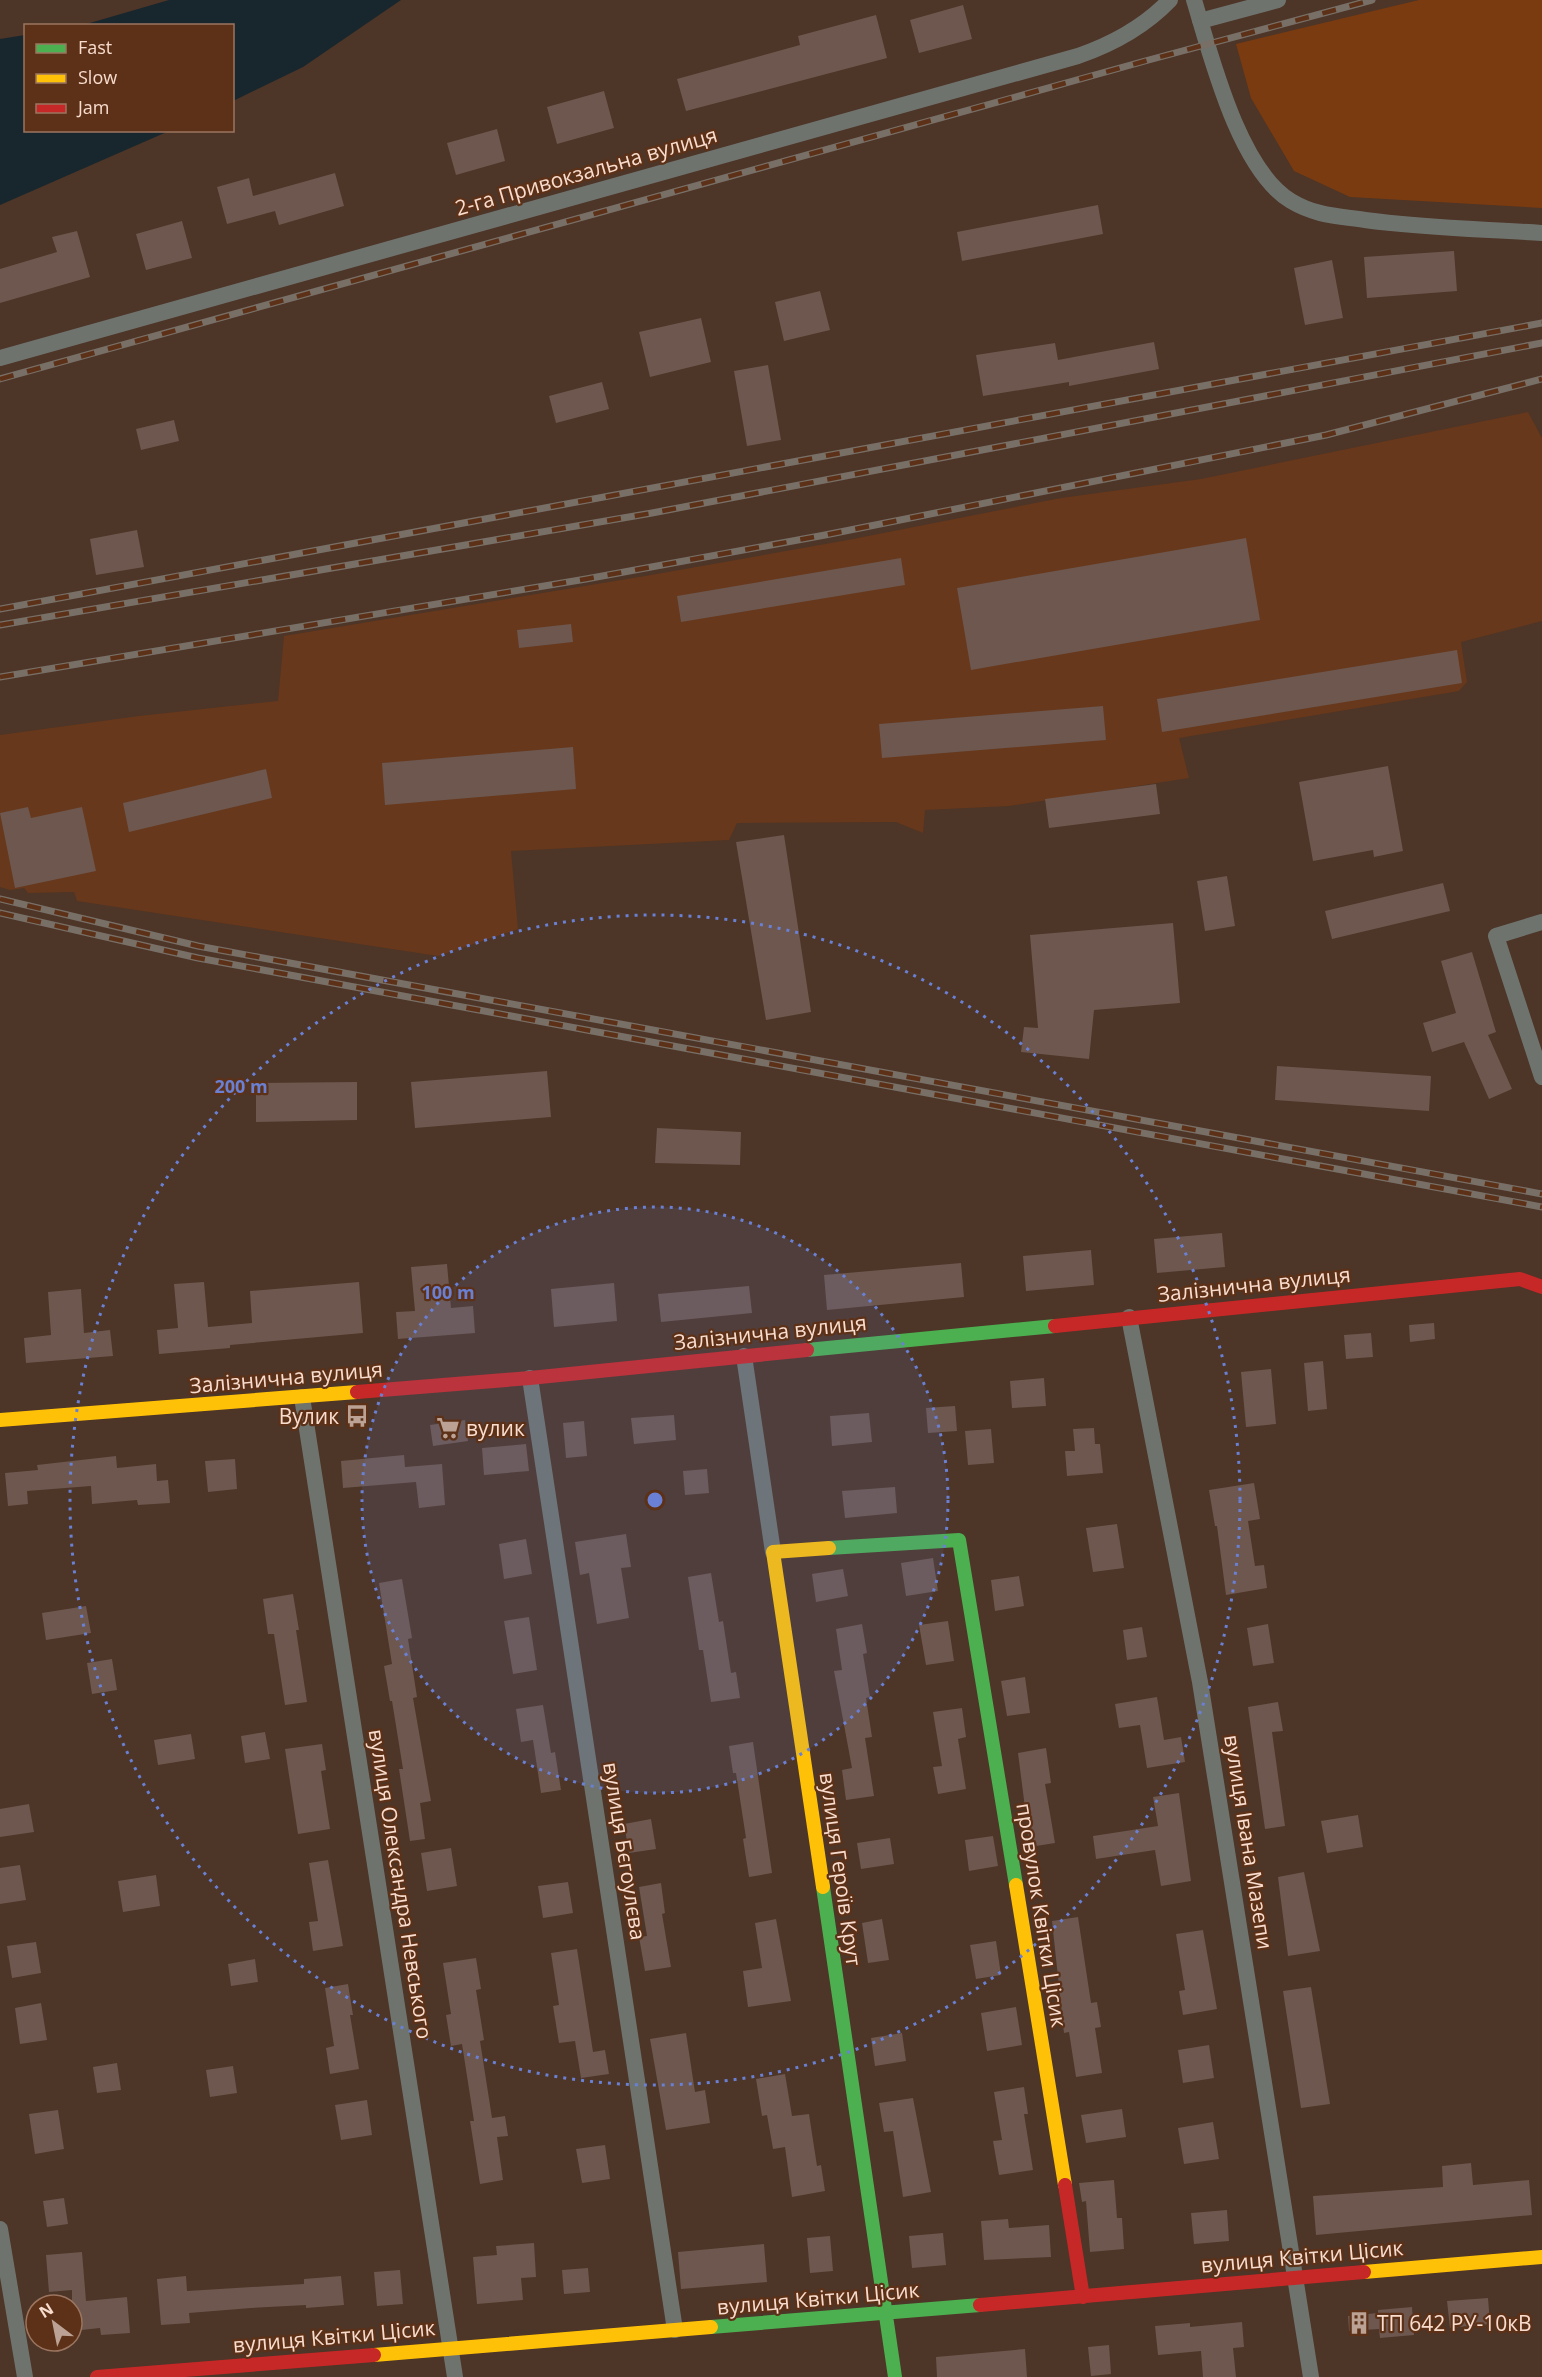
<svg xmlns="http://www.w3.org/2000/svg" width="1542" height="2377" font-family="'Open Sans',sans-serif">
	<rect width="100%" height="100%" fill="#4d3527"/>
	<path fill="#67381b" d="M1528 412 1542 438V621L1461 642 1467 682 1459 691 1179 738 1189 778 1009 806 925 810 923 833 896 822 737 823 729 840 511 851 518 929 438 956 77 901 74 892 28 893 24 888 10 890 0 887V735L139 716 278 701 284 636 651 575 848 540 1061 498 1201 479Z"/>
	<path fill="#7a3b10" d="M1419 0H1542V208L1350 197 1294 171 1251 98 1236 44Z"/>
	<path fill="#18272e" d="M169 0H401L303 67 233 101 232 26 83 25Z
		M25 35 26 130 169 131 0 205V39Z"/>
	<path fill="#6d574f" d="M963 5 972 39 919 53 910 20Z
		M876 15 887 58 686 111 677 79 800 45 798 36Z
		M604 91 614 128 557 144 547 107Z
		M497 129 505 161 456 175 447 143Z
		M335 173 344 206 279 225 275 211 227 224 217 187 249 178 253 196Z
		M1098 205 1103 234 962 261 957 232Z
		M182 221 192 258 146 270 136 234Z
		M77 231 90 277 0 303V269L57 252 52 237Z
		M1454 251 1457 291 1367 298 1364 257Z
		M1332 260 1343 318 1305 325 1294 268Z
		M820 291 830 330 784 341 775 302Z
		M701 318 711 362 650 377 639 332Z
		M1154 342 1159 369 1069 386V382L983 396 976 355 1055 343 1058 360Z
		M768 365 781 440 747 446 734 371Z
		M602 382 609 409 556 423 549 396Z
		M174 420 179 441 141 450 136 429Z
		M137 530 144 567 96 575 90 539Z
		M1246 538 1260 620 971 670 957 588Z
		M901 558 905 585 681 622 677 596Z
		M571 624 573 642 519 648 517 630Z
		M1457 650 1462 683 1162 732 1157 699Z
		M1103 706 1106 740 882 758 879 724Z
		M573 747 576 789 385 805 382 763Z
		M1388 766 1403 851 1374 857 1373 850 1313 861 1299 782Z
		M266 769 272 798 129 832 123 803Z
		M1156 784 1160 814 1049 828 1045 799Z
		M28 807 31 818 82 807 96 871 15 888 0 813Z
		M784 835 811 1012 766 1020 736 842Z
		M1227 876 1235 926 1205 931 1197 881Z
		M1443 883 1450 911 1332 939 1325 911Z
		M1173 923 1180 1003 1094 1010 1089 1059 1021 1052 1024 1027 1038 1028 1030 935Z
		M1472 952 1496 1032 1488 1035 1512 1089 1489 1099 1464 1042 1432 1052 1423 1023 1456 1013 1441 961Z
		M1277 1066 1431 1076 1429 1111 1275 1100Z
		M547 1071 551 1117 415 1128 411 1082Z
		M357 1082V1120L256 1122V1083Z
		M657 1128 741 1132 740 1165 655 1163Z
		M1222 1233 1225 1267 1157 1273 1154 1239Z
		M1091 1250 1094 1285 1026 1291 1023 1256Z
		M961 1263 964 1297 827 1310 824 1275Z
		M447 1264 451 1308 473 1306 475 1333 398 1339 396 1312 415 1311 411 1267Z
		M204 1282 208 1327 252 1323 250 1291 359 1282 363 1333 230 1345V1348L159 1354 157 1330 178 1328 174 1284Z
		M614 1283 617 1321 554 1327 551 1289Z
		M749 1286 752 1313 661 1322 658 1294Z
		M81 1289 84 1333 110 1330 113 1356 26 1363 24 1338 51 1335 48 1292Z
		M1434 1323 1435 1339 1410 1342 1409 1325Z
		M1371 1333 1373 1357 1346 1359 1344 1335Z
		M1323 1361 1327 1409 1308 1411 1304 1363Z
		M1271 1369 1276 1424 1246 1427 1241 1372Z
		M1044 1378 1046 1406 1012 1408 1010 1381Z
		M955 1406 957 1431 928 1433 926 1408Z
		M869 1413 872 1442 832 1446 830 1416Z
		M674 1415 676 1440 634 1444 631 1418Z
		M465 1420 468 1441 433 1446 430 1425Z
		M584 1421 587 1456 566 1458 563 1423Z
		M1094 1428 1095 1444H1100L1103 1473 1067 1476 1065 1451H1075L1073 1429Z
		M991 1429 994 1463 968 1465 965 1431Z
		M526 1444 529 1471 484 1475 482 1448Z
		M404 1455 405 1467 442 1464 445 1505 419 1508 416 1482 343 1488 341 1461Z
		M116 1456 117 1468 156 1464 157 1481 168 1480 170 1503 138 1505 137 1500 92 1504 91 1486 27 1491 28 1504 8 1506 5 1473 38 1470 37 1465Z
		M235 1459 237 1489 208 1492 205 1461Z
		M707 1469 709 1493 685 1495 683 1471Z
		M1254 1483 1260 1519 1248 1521 1255 1566 1264 1565 1267 1588 1226 1595 1217 1526H1215L1209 1490Z
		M895 1487 897 1513 845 1518 842 1491Z
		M1117 1524 1124 1568 1093 1572 1086 1528Z
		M626 1534 631 1567 621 1568 629 1618 597 1624 589 1573 580 1575 575 1542Z
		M526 1539 532 1574 504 1579 499 1544Z
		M933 1558 938 1591 906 1596 901 1563Z
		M843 1569 848 1596 816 1602 812 1574Z
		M711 1573 719 1622 723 1621 731 1673 736 1672 740 1698 711 1702 703 1650H699L688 1577Z
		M1019 1576 1024 1606 995 1611 991 1580Z
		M402 1579 412 1638 408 1639 417 1697 413 1698 431 1801 420 1803 425 1839 410 1841 399 1769H403L392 1701H390L384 1666 392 1664 379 1583Z
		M293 1594 299 1630H296L307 1702 285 1705 274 1634H268L263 1599Z
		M86 1606 91 1633 46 1640 42 1613Z
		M529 1617 537 1670 513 1674 504 1621Z
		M948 1621 954 1661 926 1665 919 1625Z
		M862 1624 867 1653 863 1654 870 1697 866 1698 872 1737 865 1738 874 1796 846 1800 842 1770 852 1768 834 1671 842 1670 836 1629Z
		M1268 1624 1274 1663 1253 1666 1247 1628Z
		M1142 1627 1147 1657 1127 1660 1123 1630Z
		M112 1659 117 1690 92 1694 87 1663Z
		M1025 1677 1030 1713 1007 1716 1001 1681Z
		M1157 1697 1164 1740 1181 1737 1185 1762 1147 1768 1140 1725 1119 1728 1115 1704Z
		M1278 1702 1283 1731 1272 1732 1285 1826 1265 1829 1248 1707Z
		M543 1705 551 1753 555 1752 561 1790 541 1793 533 1740 521 1742 516 1709Z
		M962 1708 966 1737 958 1739 966 1789 938 1794 933 1767 942 1766 933 1712Z
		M265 1732 270 1759 245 1763 241 1736Z
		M191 1734 195 1759 158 1765 154 1740Z
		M753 1742 772 1873 749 1877 743 1839 746 1838 736 1773H733L729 1746Z
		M322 1744 326 1770 321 1771 330 1829 298 1834 285 1749Z
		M1046 1748 1051 1783 1045 1784 1055 1843 1030 1847 1018 1753Z
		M1179 1793 1191 1881 1161 1886 1155 1850 1096 1859 1093 1836 1158 1826 1153 1797Z
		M29 1804 34 1832 0 1837V1809Z
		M1358 1815 1363 1847 1327 1853 1321 1821Z
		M651 1819 656 1849 629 1853 624 1824Z
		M993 1836 998 1866 969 1871 965 1840Z
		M890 1838 894 1864 861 1869 857 1843Z
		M451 1848 457 1886 427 1891 421 1853Z
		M328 1860 343 1946 313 1951 309 1922 318 1921 309 1863Z
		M20 1865 26 1900 0 1904V1868Z
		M1304 1872 1320 1951 1288 1956 1278 1877Z
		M156 1875 160 1906 123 1912 118 1881Z
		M568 1882 573 1913 543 1918 538 1886Z
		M661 1883 665 1913 662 1914 671 1967 645 1971 639 1937 647 1936 639 1887Z
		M1078 1917 1091 2003 1097 2002 1101 2027 1095 2028 1102 2073 1076 2077 1069 2032 1064 2033 1052 1921Z
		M776 1919 791 2001 748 2007 743 1971 762 1968 755 1923Z
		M882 1919 889 1960 868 1963 862 1923Z
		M1203 1930 1217 2009 1183 2015 1179 1991 1185 1990 1176 1934Z
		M996 1941 1001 1975 976 1979 970 1945Z
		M36 1942 41 1973 12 1978 7 1946Z
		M577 1949 593 2052 605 2050 609 2074 581 2078 575 2041 559 2043 553 2006 559 2005 551 1953Z
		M476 1958 481 1989 476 1990 484 2040 480 2041 492 2118 505 2116 508 2136 497 2137 503 2180 480 2184 470 2121H474L462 2044 451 2046 446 2015 451 2014 443 1963Z
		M255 1959 258 1982 231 1986 228 1964Z
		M348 1984 353 2015H350L359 2069 330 2074 326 2048 334 2046 325 1988Z
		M1311 1987 1330 2104 1301 2108 1283 1991Z
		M41 2003 47 2040 20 2044 15 2008Z
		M1016 2007 1022 2045 987 2051 981 2013Z
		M686 2033 695 2092 705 2090 710 2123 666 2130 650 2039Z
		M902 2033 906 2061 875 2066 871 2038Z
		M1209 2045 1214 2078 1183 2083 1178 2050Z
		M117 2063 121 2090 97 2093 93 2067Z
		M233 2066 237 2093 210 2097 206 2070Z
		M785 2074 792 2116 809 2114 817 2166 821 2165 825 2191 792 2197 785 2147 773 2149 767 2115 762 2116 756 2079Z
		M1024 2087 1028 2114H1024L1033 2170 999 2175 993 2141 1002 2140 994 2092Z
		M913 2098 931 2192 903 2197 893 2131 884 2132 879 2103Z
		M367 2100 372 2135 341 2140 335 2105Z
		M1122 2109 1126 2137 1086 2143 1081 2115Z
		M58 2110 64 2149 35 2154 29 2114Z
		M1213 2122 1219 2159 1184 2164 1178 2128Z
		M605 2145 610 2179 582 2183 576 2149Z
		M1471 2163 1473 2185 1529 2180 1532 2215 1316 2235 1313 2196 1443 2187 1442 2166Z
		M1114 2180 1117 2218H1122L1124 2249 1090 2252 1086 2201 1082 2202 1079 2183Z
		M64 2198 68 2224 47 2227 43 2201Z
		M1227 2210 1229 2241 1194 2244 1191 2213Z
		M1008 2219 1009 2228 1049 2225 1051 2257 984 2260 981 2221Z
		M943 2233 946 2265 912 2268 909 2236Z
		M830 2236 833 2271 810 2273 807 2238Z
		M534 2243 536 2277 521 2278 523 2300 477 2304 473 2257 497 2255 496 2246Z
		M764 2244 767 2282 681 2289 678 2252Z
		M82 2252 86 2301 127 2297 130 2333 101 2335 100 2328 72 2331V2290L49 2292 46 2255Z
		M588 2268 590 2292 564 2294 562 2270Z
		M400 2270 403 2304 377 2306 374 2272Z
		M186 2276 187 2291 304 2284V2279L341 2276 344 2305 306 2308V2305L251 2308 189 2313 190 2323 161 2325 157 2279Z
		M1488 2298 1490 2324 1450 2328 1447 2301Z
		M1412 2307 1414 2335 1380 2338 1379 2329 1349 2331 1348 2316 1378 2313V2310Z
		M1242 2322 1244 2347 1233 2348 1236 2377H1203L1201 2351 1158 2355 1155 2326 1190 2323V2327Z
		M1109 2345 1111 2374 1091 2376 1088 2347Z
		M1025 2349 1027 2377H937L936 2357Z"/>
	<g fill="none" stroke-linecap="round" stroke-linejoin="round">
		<path stroke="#6f736e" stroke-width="16" d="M1194 0C1211 56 1239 170 1291 201 1316 216 1338 216 1365 220 1424 228 1483 229 1542 233
			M1200 21 1278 0
			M0 358 1078 56C1113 44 1145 26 1170 0
			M1542 922 1496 936 1542 1077
			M1129 1317 1200 1682 1311 2377
			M744 1356 773 1552
			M530 1378 675 2330
			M302 1397 455 2377
			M0 2229 25 2377"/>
		<path stroke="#4caf50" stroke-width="14" d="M807 1350 1055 1326
			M829 1548 959 1540 1016 1885
			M823 1887 895 2377
			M711 2327 980 2305"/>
		<path stroke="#ffc107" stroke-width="14" d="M0 1420 357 1392
			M1016 1885 1065 2185
			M823 1887 773 1552 829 1548
			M1364 2272 1542 2257
			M374 2355 711 2327"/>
		<path stroke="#c62828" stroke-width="14" d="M1055 1326 1520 1279 1542 1287
			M357 1392 530 1378 807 1350
			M1065 2185 1083 2297
			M980 2305 1364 2272
			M97 2377 374 2355"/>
		<g stroke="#786f67" stroke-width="7">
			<path id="rail" d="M0 379 1145 61 1372 0
				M0 609 1542 323
				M0 625 652 513 1542 343
				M0 677 586 579 825 535 1326 435 1542 379
				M0 899 198 946 1542 1194
				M0 913 198 958 1542 1207"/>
		</g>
		<use href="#rail" stroke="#5d3117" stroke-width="4.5" stroke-dasharray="14" stroke-linecap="butt"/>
	</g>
	<circle cx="655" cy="1500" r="293" fill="#6a80d4" fill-opacity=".12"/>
	<g fill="none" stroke="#6a80d4" stroke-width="3" stroke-dasharray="3 6">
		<circle cx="655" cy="1500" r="293"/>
		<circle cx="655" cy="1500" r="585"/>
	</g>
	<defs>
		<g id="bus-bare" transform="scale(1.8)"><path d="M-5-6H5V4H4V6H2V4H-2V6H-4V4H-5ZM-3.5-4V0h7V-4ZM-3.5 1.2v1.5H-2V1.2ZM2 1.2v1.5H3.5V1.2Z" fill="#bca294" stroke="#5d3117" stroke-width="2.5" paint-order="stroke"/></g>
		<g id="supermarket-bare" transform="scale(1.8)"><path d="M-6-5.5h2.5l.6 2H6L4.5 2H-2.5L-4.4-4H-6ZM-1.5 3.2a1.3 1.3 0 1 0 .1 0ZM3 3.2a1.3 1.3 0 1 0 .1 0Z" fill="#bca294" stroke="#5d3117" stroke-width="2.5" paint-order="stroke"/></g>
		<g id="building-bare" transform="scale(1.8)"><path d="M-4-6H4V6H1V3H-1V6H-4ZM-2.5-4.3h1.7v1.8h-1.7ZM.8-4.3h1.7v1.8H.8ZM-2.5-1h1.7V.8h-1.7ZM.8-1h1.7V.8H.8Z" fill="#bca294" stroke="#5d3117" stroke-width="2.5" paint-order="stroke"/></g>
	</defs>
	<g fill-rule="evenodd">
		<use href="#bus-bare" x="357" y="1416"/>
		<use href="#supermarket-bare" x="448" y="1428"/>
		<use href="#building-bare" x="1359" y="2323"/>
	</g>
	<g text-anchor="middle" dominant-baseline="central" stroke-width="4.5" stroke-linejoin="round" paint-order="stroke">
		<g font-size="21" fill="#f8dcce" stroke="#5d3117">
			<text transform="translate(586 171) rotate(-16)">2-га Привокзальна вулиця</text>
			<text transform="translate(1254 1284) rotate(-6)">Залізнична вулиця</text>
			<text transform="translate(770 1332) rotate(-6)">Залізнична вулиця</text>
			<text transform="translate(286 1377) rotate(-5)">Залізнична вулиця</text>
			<text transform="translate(1249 1842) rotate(81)">вулиця Івана Мазепи</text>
			<text transform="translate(625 1851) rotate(81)">вулиця Бєгоулєва</text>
			<text transform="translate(841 1869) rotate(82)">вулиця Героїв Крут</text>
			<text transform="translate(401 1884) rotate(81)">вулиця Олександра Невського</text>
			<text transform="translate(1042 1915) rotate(81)">провулок Квітки Цісик</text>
			<text transform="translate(1302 2256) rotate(-5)">вулиця Квітки Цісик</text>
			<text transform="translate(818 2298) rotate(-5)">вулиця Квітки Цісик</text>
			<text transform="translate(334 2336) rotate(-5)">вулиця Квітки Цісик</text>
		</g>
		<g font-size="21" fill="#f8dcce" stroke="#5d3117" text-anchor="start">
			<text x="339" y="1416" text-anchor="end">Вулик</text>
			<text x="466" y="1428">вулик</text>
			<text x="1377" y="2323">ТП 642 РУ-10кВ</text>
		</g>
	</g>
	<circle cx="655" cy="1500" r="9" fill="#6a80d4" stroke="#5d3117" stroke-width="3"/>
	<g font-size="18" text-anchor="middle" font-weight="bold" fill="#6a80d4" stroke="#5d3117" stroke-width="4.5" stroke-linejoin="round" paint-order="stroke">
		<text x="241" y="1093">200 m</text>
		<text x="448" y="1299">100 m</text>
	</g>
	<rect x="24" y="24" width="210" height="108" fill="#5d3117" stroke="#9b7560" stroke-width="1.5"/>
	<rect x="36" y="44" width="30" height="9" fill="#4caf50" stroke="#9b7560" stroke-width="1.5"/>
	<text x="78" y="54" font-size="18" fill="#f8dcce">Fast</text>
	<rect x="36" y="74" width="30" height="9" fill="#ffc107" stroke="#9b7560" stroke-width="1.5"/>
	<text x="78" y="84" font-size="18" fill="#f8dcce">Slow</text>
	<rect x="36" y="104" width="30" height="9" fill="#c62828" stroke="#9b7560" stroke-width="1.5"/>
	<text x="78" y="114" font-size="18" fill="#f8dcce">Jam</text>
	<g transform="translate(54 2323) rotate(328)"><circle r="28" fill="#5d3117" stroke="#9b7560" stroke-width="1.5"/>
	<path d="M0-4.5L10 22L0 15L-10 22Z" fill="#bca294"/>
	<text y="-9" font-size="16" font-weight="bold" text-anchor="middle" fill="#f8dcce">N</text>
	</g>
</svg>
